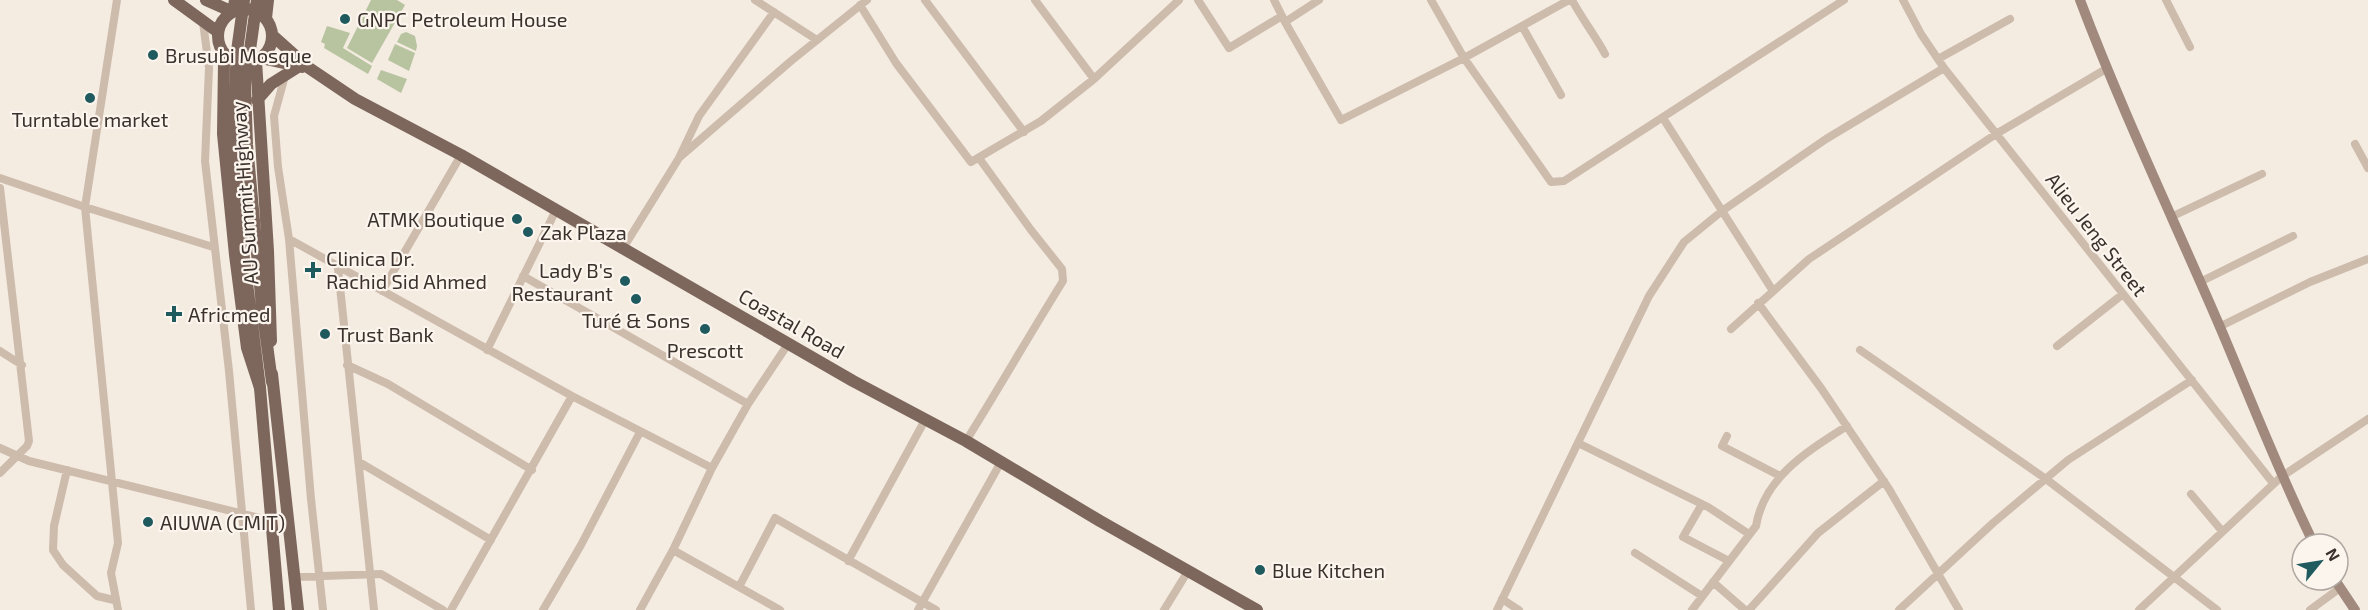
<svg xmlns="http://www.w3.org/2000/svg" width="2368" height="610" font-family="'Exo 2',sans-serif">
	<rect width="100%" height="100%" fill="#f4ebe1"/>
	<path fill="#b8c4a0" d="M371 0H397L405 5 372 63 347 48Z
		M327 26 350 33 343 48 372 66 368 74 324 48 325 44 321 42Z
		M406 32 415 36 417 46 416 51 397 42 401 34Z
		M395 44 415 53 409 71 388 60Z
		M381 70 407 79 401 93 377 79Z"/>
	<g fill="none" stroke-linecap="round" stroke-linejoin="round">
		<path stroke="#cdbbac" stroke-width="8" d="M117 0 85 207 118 543 111 573 118 610
			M755 0 817 40
			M925 0 1024 132
			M1035 0 1094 79
			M1198 0 1229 48 1282 16
			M1274 0 1285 22 1319 0
			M1431 0 1464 58 1569 0
			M1572 0C1582 19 1595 35 1605 54
			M1903 0 1921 34 1944 68 2273 483
			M2166 0 2190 47
			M860 5 896 63 971 162 1041 121 1094 79 1179 0
			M203 22 209 68 205 161 229 371 251 610
			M1285 22 1341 120 1464 58 1551 182 1564 181 1844 0
			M1522 26 1561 95
			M1938 59 2010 19
			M285 76 274 116 278 167 289 239 311 499 323 610
			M1663 118 1773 291
			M2355 144 2368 168
			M680 157 791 61 867 0
			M0 178 85 207 213 247
			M0 188 29 441 27 446 0 473
			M2171 217 2262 174
			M289 239 572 396 712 468
			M622 250 679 158 699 116 774 12
			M338 268 374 610
			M523 276 748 404
			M2200 282 2293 236
			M382 291 461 155
			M1758 303 1821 388 1889 489 1959 610
			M2219 327 2310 282 2368 259
			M1731 329 1809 259 1996 134 2106 69
			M2057 346 2123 294
			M487 350 556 210
			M1860 350 2046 479 2217 610
			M0 351 22 365
			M347 365 388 384 532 470
			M1727 436 1722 446 1780 476
			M966 441C999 388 1030 334 1063 281L1062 269 1031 230 979 158
			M1578 443 1708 507 1749 534
			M0 448 29 461 272 521
			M359 462 491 540
			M67 470 54 526 53 550 63 565 97 596 114 600
			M2191 494 2222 531
			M1702 504 1683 537 1729 561
			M673 550 780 610
			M1635 553 1702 596
			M848 561 925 420
			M294 577 381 574 443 610
			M1713 582 1745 610
			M739 587 775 518 936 610
			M1502 599 1519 610
			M451 610 572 396
			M543 610 581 545 640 432
			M640 610 673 550 712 468 748 404 788 344
			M918 610 1001 462
			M1164 610 1188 571
			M1497 610 1649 296 1684 242 1722 211 1826 139 1944 68
			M1692 610 1756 526C1764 477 1808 451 1847 426
			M1749 610 1818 533 1884 481
			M1899 610 1993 523 2068 460 2192 380
			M2139 610 2281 477 2368 419
			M2310 610 2340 588"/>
		<path stroke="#a18a7d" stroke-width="10" d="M2080 0C2122 111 2173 218 2220 327 2251 400 2279 473 2314 544
			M2335 580 2355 610"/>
		<path stroke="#7d675c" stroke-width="12" d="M174 0 218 32
			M206 0 233 12 235 0
			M218 36a27 27 0 1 1 54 0a27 27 0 1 1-54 0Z
			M266 18 268 0
			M272 35 309 68 355 99 461 155 853 381 966 441 1100 521 1257 610
			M222 50 224 63 223 134 235 255 247 348 260 388 279 610
			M261 58 302 67
			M256 61 268 251 271 341
			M257 100 271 84 298 67
			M272 374 298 610"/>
		<path stroke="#7d675c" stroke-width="12" d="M244 0 237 51 233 126 239 218 260 388
			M257 0 245 85 247 145 262 307 272 382"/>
	</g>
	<g fill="#1f5a5e" stroke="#fbf5ee" stroke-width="2">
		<circle cx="345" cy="19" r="6"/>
		<circle cx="153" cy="55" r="6"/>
		<circle cx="90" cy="98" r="6"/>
		<circle cx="517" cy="219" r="6"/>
		<circle cx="528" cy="232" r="6"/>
		<path d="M310 261h6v6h6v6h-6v6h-6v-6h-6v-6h6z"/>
		<circle cx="625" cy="281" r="6"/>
		<circle cx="636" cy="299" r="6"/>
		<path d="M171 305h6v6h6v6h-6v6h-6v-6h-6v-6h6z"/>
		<circle cx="705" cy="329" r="6"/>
		<circle cx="325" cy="334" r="6"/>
		<circle cx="148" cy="522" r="6"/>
		<circle cx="1260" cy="570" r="6"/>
	</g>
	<g text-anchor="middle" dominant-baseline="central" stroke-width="4.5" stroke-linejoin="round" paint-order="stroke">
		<g font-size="20" fill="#3b302b" stroke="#fbf5ee" text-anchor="start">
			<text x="357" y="19">GNPC Petroleum House</text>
			<text x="165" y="55">Brusubi Mosque</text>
			<text x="90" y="119" text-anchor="middle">Turntable market</text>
			<text x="505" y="219" text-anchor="end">ATMK Boutique</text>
			<text x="540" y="232">Zak Plaza</text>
			<text x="326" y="258">Clinica Dr.<tspan x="326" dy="23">Rachid Sid Ahmed</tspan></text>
			<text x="613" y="270" text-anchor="end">Lady B's<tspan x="613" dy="23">Restaurant</tspan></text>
			<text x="188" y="314">Africmed</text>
			<text x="636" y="320" text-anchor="middle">Turé &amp; Sons</text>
			<text x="337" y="334">Trust Bank</text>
			<text x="705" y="350" text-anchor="middle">Prescott</text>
			<text x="160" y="522">AIUWA (CMIT)</text>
			<text x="1272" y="570">Blue Kitchen</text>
		</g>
		<g font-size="20" fill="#3b302b" stroke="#fbf5ee">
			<text transform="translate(244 193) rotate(-94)">AU Summit Highway</text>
			<text transform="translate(2097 234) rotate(52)">Alieu Jeng Street</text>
			<text transform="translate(792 323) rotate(30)">Coastal Road</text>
		</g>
	</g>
	<g transform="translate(2320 562) rotate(60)"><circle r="28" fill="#fbf5ee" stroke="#aea6a0" stroke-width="1.5"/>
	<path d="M0-4.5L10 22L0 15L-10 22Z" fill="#1f5a5e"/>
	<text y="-9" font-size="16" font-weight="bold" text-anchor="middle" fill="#3b302b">N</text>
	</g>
</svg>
